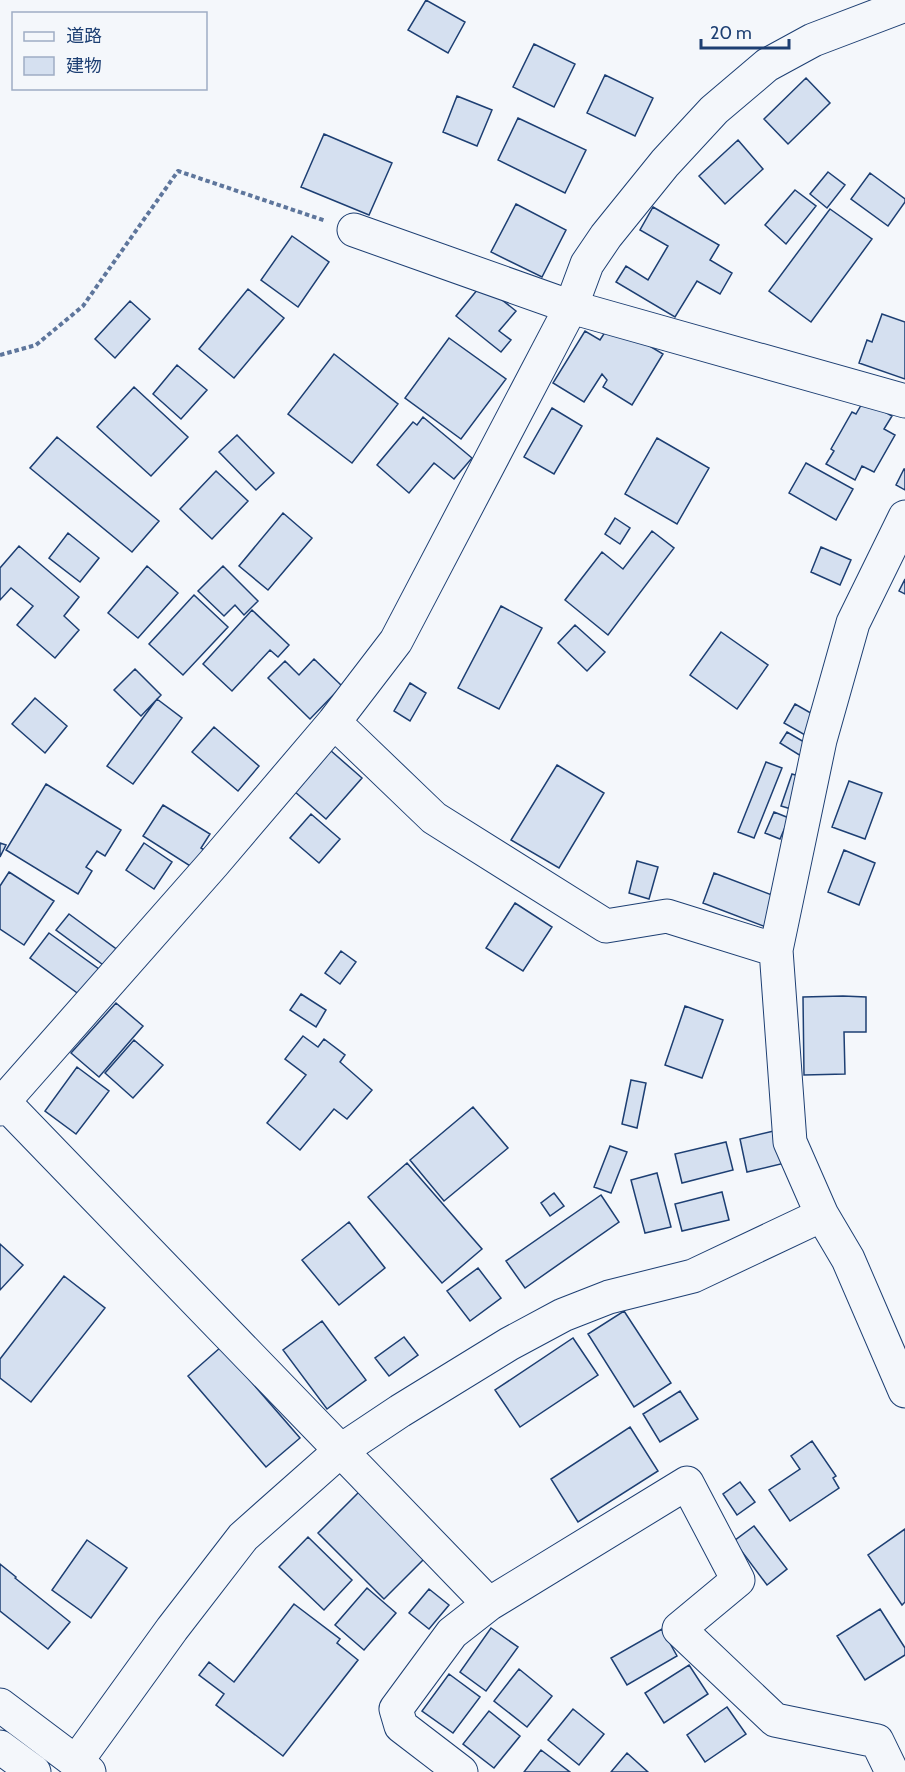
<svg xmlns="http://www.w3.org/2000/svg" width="905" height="1772" font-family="Cabin,'Noto Sans JP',sans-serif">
	<rect width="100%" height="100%" fill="#f4f7fb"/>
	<path fill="#d5e0f0" stroke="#1d3f73" stroke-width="1.5" d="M426 0 465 22 448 53 408 30Z
		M534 44 575 64 554 107 513 87Z
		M605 75 653 98 635 136 587 113Z
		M806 78 830 103 788 144 764 119Z
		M457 96 492 110 477 146 443 132Z
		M518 118 586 150 565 193 498 160Z
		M324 134 392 163 369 215 301 187Z
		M738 140 763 169 725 204 699 176Z
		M828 172 845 185 827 208 810 194Z
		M870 173 905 199V202L888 226 851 199Z
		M795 190 816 206 786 244 765 225Z
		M516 204 566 230 542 277 491 252Z
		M653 207 719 245 710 260 732 273 720 294 697 281 675 317 616 282 626 266 648 280 668 246 640 230Z
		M830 209 872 239 811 322 769 291Z
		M292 236 329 262 298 307 261 280Z
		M482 284 516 311 499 331 511 340 501 352 456 316Z
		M248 289 284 318 234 378 199 349Z
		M130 301 150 319 115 358 95 339Z
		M882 314 905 322V379L859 363 867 340 872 342Z
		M611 323 663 354 632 405 603 387 607 380 602 374 584 402 553 383 585 331 600 340Z
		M449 338 506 379 461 439 405 398Z
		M334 354 398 404 352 463 288 414Z
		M177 365 207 390 181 419 153 394Z
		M134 387 188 437 151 476 97 427Z
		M864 400 892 416 884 429 895 435 874 472 862 466 855 480 826 464 834 451 831 449 852 412 856 414Z
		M552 408 582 426 554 474 524 457Z
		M423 417 472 458 454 479 434 463 409 493 377 465 413 422 417 425Z
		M237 435 274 473 256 490 219 452Z
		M57 437 159 521 132 552 30 468Z
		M657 438 709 468 677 524 625 494Z
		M806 463 853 489 836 520 789 493Z
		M904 469H905V490L896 485Z
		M216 471 248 501 212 539 180 509Z
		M283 513 312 538 268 590 239 566Z
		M615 518 630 528 620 544 605 534Z
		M652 531 674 548 608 635 565 600 602 552 623 569Z
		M68 533 99 558 80 582 49 558Z
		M19 546 79 597 64 616 79 630 55 658 17 625 33 606 11 588 0 600V568Z
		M821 547 851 560 840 585 811 572Z
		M147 566 178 593 138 638 108 613Z
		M223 566 258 601 244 615 235 605 224 616 198 591Z
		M905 579V594L899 591Z
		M194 595 228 627 183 675 149 644Z
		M501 606 542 628 499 709 458 688Z
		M252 610 289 645 278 657 270 650 232 691 203 664Z
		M575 625 605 652 587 671 558 643Z
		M721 632 768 665 737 709 690 675Z
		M314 659 342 686 310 719 268 678 285 661 299 675Z
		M135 669 161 695 141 716 114 690Z
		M410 683 426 693 410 721 394 711Z
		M35 698 67 726 45 753 12 724Z
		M157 699 182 718 133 784 107 766Z
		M795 704 823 720 812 739 784 723Z
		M214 727 259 766 238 791 192 752Z
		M787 732 816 749 809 761 780 743Z
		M330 750 362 778 326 819 294 791Z
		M766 762 782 768 754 838 738 832Z
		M557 765 604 793 559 868 511 840Z
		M792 774 802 777 791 809 781 806Z
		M849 781 882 793 865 839 832 827Z
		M46 784 121 830 105 856 97 851 86 867 92 871 78 894 6 850Z
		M163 805 210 834 201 848 209 853 198 871 143 836Z
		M774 812 789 818 780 839 765 833Z
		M311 814 340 839 319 863 290 838Z
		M0 843 6 845 0 857Z
		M144 843 172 862 154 889 126 870Z
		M844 850 875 863 859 905 828 892Z
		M637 861 658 867 649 899 629 893Z
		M9 872 54 901 24 945 0 929V886Z
		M714 873 785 900 774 930 703 903Z
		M515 903 552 927 523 971 486 948Z
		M69 914 119 951 106 967 56 930Z
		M49 933 103 972 84 998 30 958Z
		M341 951 356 962 340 984 325 973Z
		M301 994 326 1010 316 1027 290 1010Z
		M843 996 866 997V1032H844L845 1074 804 1075 803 997Z
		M116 1003 143 1026 99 1077 71 1053Z
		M685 1006 723 1020 702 1078 665 1065Z
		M303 1036 318 1047 324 1039 345 1055 340 1062 372 1090 347 1119 334 1109 300 1150 267 1123 306 1075 285 1059Z
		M134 1040 163 1065 133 1098 105 1073Z
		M77 1067 109 1091 76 1134 45 1111Z
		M631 1080 646 1083 637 1128 622 1124Z
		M473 1107 508 1148 444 1201 410 1160Z
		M778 1130 785 1163 747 1172 740 1139Z
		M726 1142 733 1170 682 1183 675 1154Z
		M610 1146 627 1152 611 1193 594 1187Z
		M407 1163 482 1249 442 1283 368 1197Z
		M657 1173 671 1227 645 1233 631 1180Z
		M722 1192 729 1220 682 1231 675 1204Z
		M554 1193 564 1206 550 1216 541 1203Z
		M601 1195 619 1222 525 1288 506 1261Z
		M349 1222 385 1268 339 1305 302 1260Z
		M0 1244 23 1265 0 1290Z
		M478 1268 501 1298 470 1321 447 1291Z
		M64 1276 105 1308 31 1402 0 1378V1359Z
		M624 1311 671 1383 634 1407 588 1334Z
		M322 1321 366 1380 327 1409 283 1350Z
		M404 1337 418 1355 389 1376 375 1358Z
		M573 1338 598 1375 520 1427 495 1390Z
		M221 1347 300 1438 266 1467 188 1376Z
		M680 1391 698 1419 660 1442 643 1414Z
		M630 1427 658 1471 578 1522 551 1479Z
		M812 1441 836 1476 833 1478 839 1488 790 1521 769 1490 800 1469 791 1456Z
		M740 1482 755 1502 737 1515 723 1494Z
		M360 1491 426 1557 384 1599 318 1533Z
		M754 1526 787 1569 767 1585 734 1541Z
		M905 1529V1602L902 1605 868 1555Z
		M308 1537 352 1580 324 1610 279 1567Z
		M87 1540 127 1568 91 1618 52 1590Z
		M0 1564 16 1577 15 1578 70 1622 48 1649 0 1611Z
		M367 1588 396 1613 364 1650 335 1625Z
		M429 1589 449 1605 429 1629 409 1613Z
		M294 1604 340 1639 337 1643 358 1660 283 1756 216 1705 224 1694 199 1675 209 1662 234 1682Z
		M880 1609 905 1648V1655L865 1680 837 1636Z
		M491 1628 518 1647 486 1691 460 1672Z
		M662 1629 677 1656 627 1685 611 1658Z
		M689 1665 708 1694 664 1723 645 1693Z
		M519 1669 552 1696 527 1727 494 1701Z
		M449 1674 480 1697 453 1733 422 1711Z
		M727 1707 746 1734 705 1762 687 1735Z
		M573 1709 604 1734 579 1765 548 1740Z
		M489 1711 520 1736 494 1768 463 1744Z
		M541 1750 570 1772H524Z
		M627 1753 648 1772H611Z"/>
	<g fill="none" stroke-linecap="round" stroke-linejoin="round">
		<g stroke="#1d3f73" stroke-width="35">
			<path id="minor" d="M354 230 571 307 905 401
				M905 517 853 623 820 740 776 950 790 1142 822 1215 848 1259 905 1391
				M334 722 434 818 606 926 667 916 776 950
				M0 1098 489 1604 687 1483 738 1580 679 1629 775 1720 877 1741 892 1772
				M0 1109 4 1101 213 864 334 722 396 641 571 307 587 264 606 236 665 163 714 110 767 65 813 40 905 5
				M76 1762 172 1629 243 1537 340 1451 400 1411 509 1344 563 1315 609 1297 693 1276 822 1215
				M461 1772 401 1726 396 1709 452 1633 489 1604"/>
		</g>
		<g stroke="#1d3f73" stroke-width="35">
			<path id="highway" d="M0 1705 89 1772
				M0 1747 34 1772"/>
		</g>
		<path stroke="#5e769c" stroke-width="4" stroke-dasharray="4.5 3" stroke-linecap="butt" d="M0 355 36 345 83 306 178 171 326 221"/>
		<use href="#minor" stroke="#f4f7fb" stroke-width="33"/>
		<use href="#highway" stroke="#f4f7fb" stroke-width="33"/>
	</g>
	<rect x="12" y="12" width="195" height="78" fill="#f4f7fb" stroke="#9eadc5" stroke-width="1.5"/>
	<rect x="24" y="32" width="30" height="9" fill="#f4f7fb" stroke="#9eadc5" stroke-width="1.5"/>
	<text x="66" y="42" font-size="18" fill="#1d3f73">道路</text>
	<rect x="24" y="57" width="30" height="18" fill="#d5e0f0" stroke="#9eadc5" stroke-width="1.5"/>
	<text x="66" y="72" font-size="18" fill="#1d3f73">建物</text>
	<path d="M701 39v9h88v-9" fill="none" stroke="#1d3f73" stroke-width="3"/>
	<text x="710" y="39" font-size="18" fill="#1d3f73" stroke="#f4f7fb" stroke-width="4.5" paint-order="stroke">20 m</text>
</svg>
